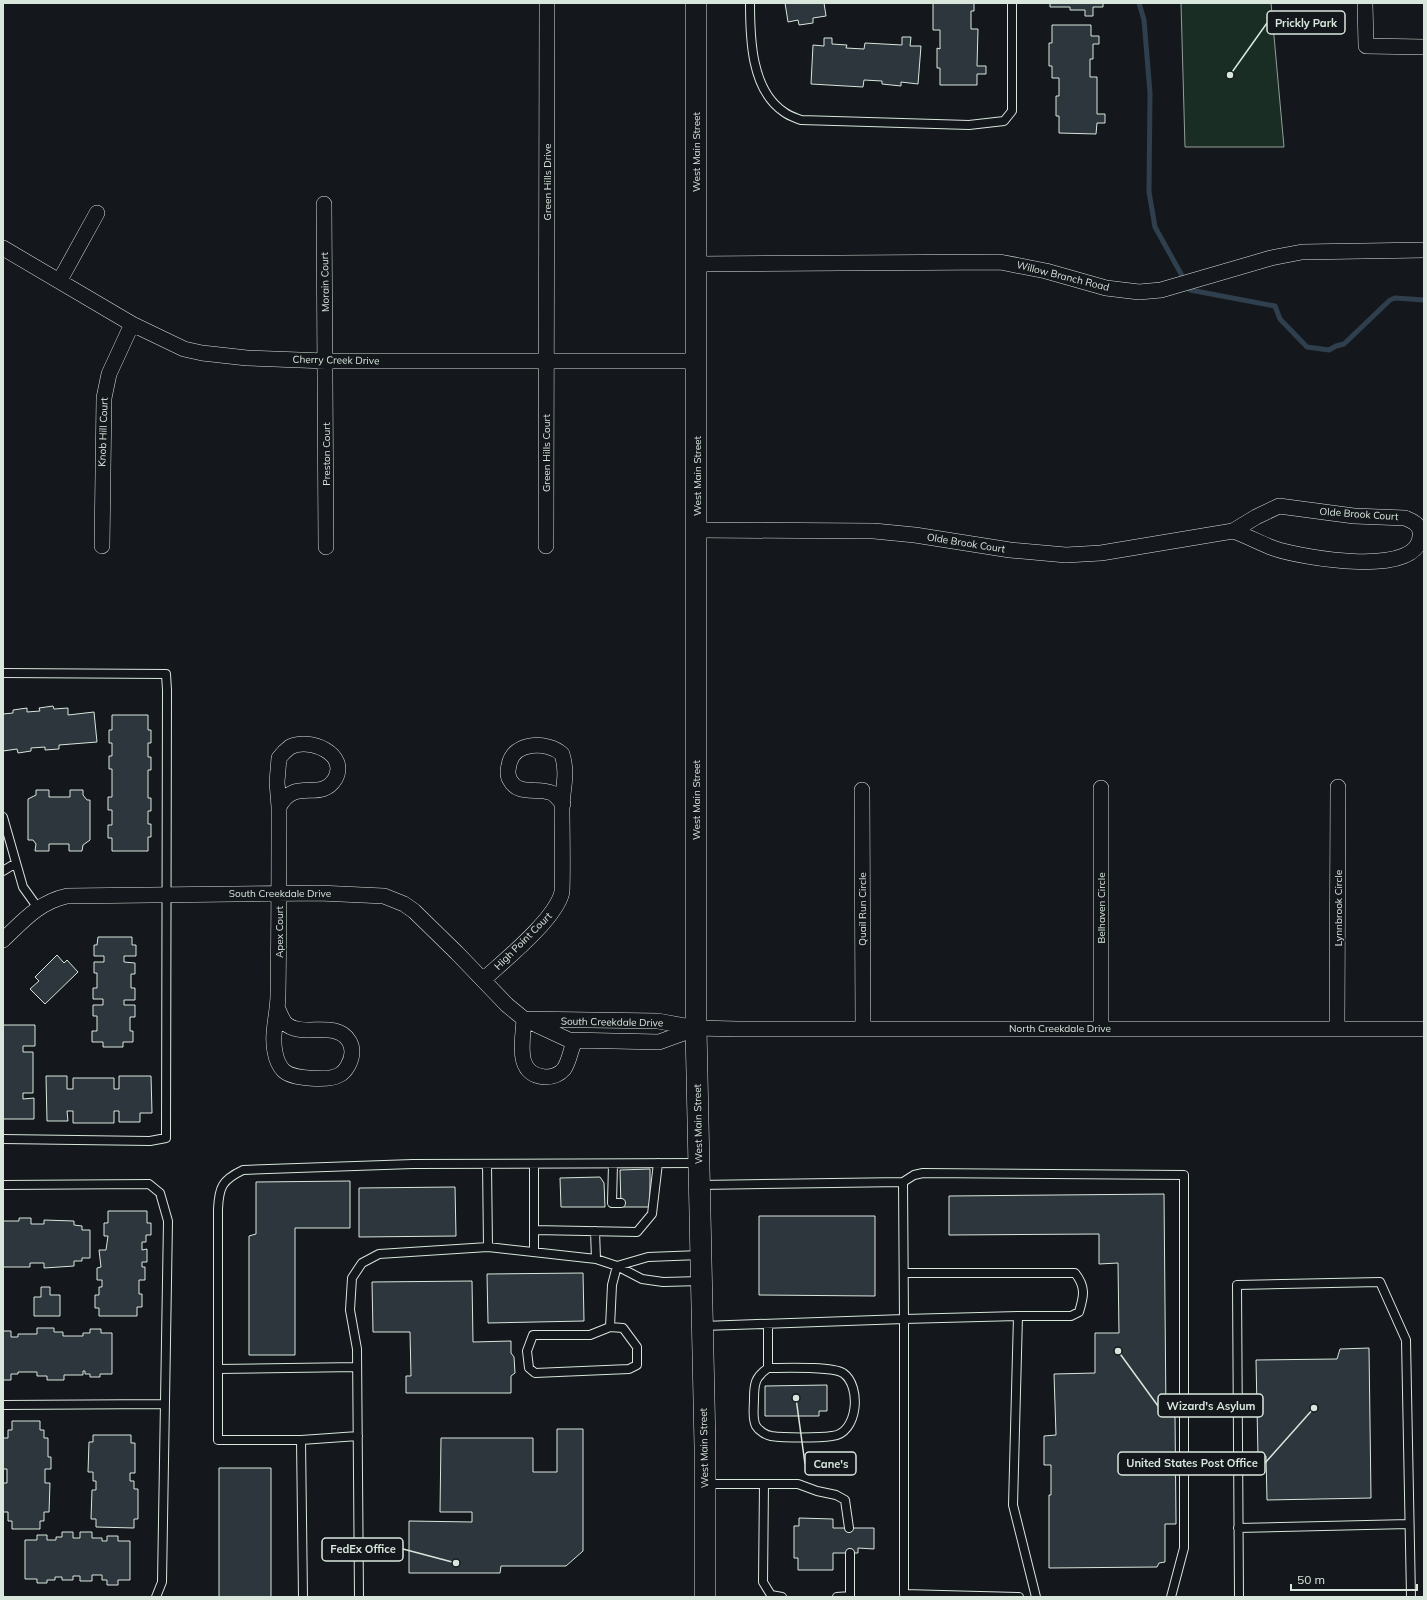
<svg xmlns="http://www.w3.org/2000/svg" width="1427" height="1600" font-family="Mulish,sans-serif">
	<rect width="100%" height="100%" fill="#14181c"/>
	<path fill="#1a2d24" stroke="#939e99" d="M1181 3H1271L1284 147H1185Z"/>
	<g fill="none" stroke-linecap="round" stroke-linejoin="round">
		<path stroke="#2f3f4d" stroke-width="5" d="M1139 3 1144 20 1150 93 1149 192 1155 227 1190 290 1275 306 1280 319 1307 347 1329 350 1336 346 1344 344 1390 300 1395 298 1424 300"/>
	</g>
	<path fill="#2c363c" stroke="#d8e6dc" d="M785 3H824L826 16 813 18V23L799 25 798 20 788 22Z
		M933 3H974V11H971V29H978L977 66H986V74H977V85H940V68H937V48L940 49V30H933Z
		M1050 3H1103V7H1093V16H1085V10H1070V7H1050Z
		M1052 25H1091V36H1099V44H1093V59H1090V77H1097V114H1105V123H1097L1096 134 1059 133V116H1056V96H1059V78H1052V66H1049V43H1052Z
		M902 37H911L910 46H921L918 84 901 82V86L882 84V81L864 80 863 87 811 84 813 45 824 46V38H832V44L847 45 846 48 864 49 865 43 902 45Z
		M53 706 54 709 68 708V715L94 712 97 742 59 745V749L45 750V747L31 748V751L18 753 17 749 3 751V714L13 713V710L27 708V712L40 711 39 708Z
		M112 715H148V730H151V743H148V757H151V770H148V798H151V811H148V824H151V837H148V851H112V838H108V825H112V810H108V797H112V769H109V756H112V743H109V730H112Z
		M36 790H49V797H70V790H83V795L87 800H90V840L83 845 82 851H69V844H49V851H35L36 844 33 840H28V799L36 795Z
		M98 937H132V945H136V956H124V962L135 963V974H131V988H135V1000H124V1005H135V1017H130V1031H133V1042H123V1047H103V1042H92V1031H97V1016H93V1005H103V999H93V988H97V973H94V962H104V956H94V945H97Z
		M57 955 64 963 67 960 78 972 45 1004 30 989 39 981 35 977Z
		M3 1025H35V1046H23V1052H33V1093H23V1099L34 1098V1119H3Z
		M46 1076H67V1089H73V1078H114V1089H119V1076H151L152 1113H140V1122H119V1111H114V1123H73V1111H67L68 1121H47Z
		M650 1169V1207H621L620 1170Z
		M600 1177 604 1183 605 1207H561L560 1178Z
		M350 1181V1228H295V1355H249V1236L256 1234V1182Z
		M455 1187 456 1236 359 1237V1188Z
		M1164 1194 1166 1415H1175L1176 1524H1165V1562L1159 1563 1157 1567 1049 1568V1495H1051V1465H1044V1436L1056 1435 1054 1374 1095 1373V1333H1119L1118 1263 1099 1264V1234L949 1235V1196Z
		M108 1211H147V1223H151V1235H146V1242H142V1250L147 1249V1262H142V1267H145V1280H139V1294H142V1307H137V1316H99V1308H95V1295H99V1287H102V1280H97V1268L101 1267 99 1250H106L108 1236H104V1223H108Z
		M759 1216H875V1296L759 1295Z
		M19 1218H31V1224H44V1220L74 1221V1225L82 1226V1230H90V1258H82V1261H74V1266L44 1268V1263H30V1267H3V1221H19Z
		M583 1273 584 1321 488 1323 487 1274Z
		M472 1281 473 1342 511 1341V1353L514 1357 515 1373 511 1376V1393H406V1376H411L410 1332H373L372 1282Z
		M41 1287H50V1295H60V1316H34V1297H41Z
		M37 1328H54V1332H63V1336H83V1333H90V1329H101V1333H112V1374H100V1377H90V1374H85V1371H83V1375H64V1380H47V1376H37V1372H18V1374H11V1380H3V1331H11V1337H18V1334H37Z
		M1369 1348 1371 1498 1267 1500 1266 1456H1258L1256 1360 1337 1359 1340 1349Z
		M827 1385V1411H819V1416H765V1386Z
		M12 1421H40V1430H44V1438H48V1457H51V1469H45V1483H50L49 1512H44V1521H40V1529H12V1521H8V1512H3V1483H7V1469H3V1438H8V1430H12Z
		M557 1429H583V1551L566 1566H501L500 1573H409V1521L472 1522V1512H440L441 1438H533V1472H557Z
		M93 1435H131V1443H135V1473H130V1481H134V1489H138V1519H134V1528L96 1527V1519H91L92 1490H96V1481H93V1472H88L89 1442H93Z
		M219 1468H271V1597H219Z
		M799 1518 833 1519V1528H874V1549L858 1548V1553H833V1570H798V1558H794V1526H799Z
		M62 1532H73V1538H80V1532H92V1538H102V1541H107V1536H118V1541H130V1580H118V1585H107V1580H102V1575H92V1581H80V1576H73V1580H62V1577H55V1580H47V1583H37V1579H25V1540H37V1535H47V1540H56V1537H62Z"/>
	<g fill="none" stroke-linecap="round" stroke-linejoin="round">
		<g stroke="#d8e6dc" stroke-width="10">
			<path id="lane" d="M750 3C750 38 751 90 784 112 789 116 796 118 801 120L969 125 1004 121 1012 111V3
				M3 673 166 674 167 690 166 1138 150 1141 3 1139
				M3 817 23 887 38 908
				M3 871 16 863
				M487 1164 488 1247
				M534 1164V1252
				M613 1164 612 1203H621
				M903 1182 914 1175 923 1173 1184 1175V1548L1171 1597
				M3 1185 149 1184 160 1193 168 1221 162 1582 156 1597
				M700 1185 903 1182 904 1319 1018 1316 1013 1505 1036 1597
				M534 1230 637 1232 652 1214 658 1163
				M595 1231 596 1259
				M617 1266 648 1257 700 1255
				M904 1273H1075C1086 1287 1084 1296 1079 1312L1071 1316H1018
				M703 1326 904 1319V1594L1019 1597
				M610 1327 623 1328 637 1347V1365L629 1369 535 1373 529 1368 527 1351 533 1335H590Z
				M610 1327 612 1285 617 1266
				M768 1368C755 1377 754 1384 754 1399 754 1408 752 1419 756 1426 759 1431 766 1435 771 1436 785 1438 818 1438 832 1436 858 1434 862 1386 843 1373 831 1366 784 1368 768 1368V1324
				M218 1369 357 1367
				M3 1405 165 1404
				M301 1440 358 1436
				M706 1484H798L817 1491 836 1495 845 1500 849 1528
				M764 1484 763 1582 771 1595 782 1597
				M1238 1528 1409 1524
				M303 1597 301 1440H218V1209C219 1187 222 1180 243 1170L413 1164 698 1163
				M359 1597 357 1349 350 1310 352 1278 362 1263 379 1254 488 1247 596 1259 617 1266 642 1279 663 1282 701 1281
				M837 1597 850 1596V1553
				M1239 1597 1237 1285 1380 1282 1406 1340 1411 1597"/>
		</g>
		<g stroke="#d8e6dc" stroke-width="16">
			<path id="street" d="M1365 3 1366 46 1424 47
				M324 204 326 547
				M3 248 132 324 184 349 202 353 247 358 326 361H697
				M696 264 1000 262 1046 271 1106 288 1139 292 1161 290 1271 258 1302 252 1424 250
				M60 280 97 213
				M697 530 874 531 915 535 1010 550 1066 555 1101 553 1233 531 1256 517 1279 506 1354 516 1405 518C1412 521 1418 523 1420 531 1427 581 1297 557 1273 548 1260 543 1247 536 1233 531
				M102 546 104 398 109 374 132 324
				M546 546 547 3
				M1101 788V1028
				M862 790 863 1028
				M3 940C23 921 39 902 67 896L319 893 384 896 404 904 414 911 457 953 507 1005 524 1019 569 1040 659 1042 695 1029
				M483 980C505 960 556 919 562 892 563 863 562 835 562 806 563 786 568 774 562 754 548 741 513 741 509 765 508 769 507 775 510 780 518 796 538 787 552 793 557 796 559 800 563 804
				M278 1009C280 1014 282 1019 285 1023 301 1039 336 1019 349 1041 351 1044 352 1048 352 1052 352 1060 346 1072 339 1075 329 1081 293 1079 284 1071 279 1066 276 1058 275 1052 271 1034 278 1013 278 995 279 932 279 870 279 807L277 782 279 758C282 754 286 750 290 747 310 737 349 754 335 779 320 803 295 776 279 807
				M524 1019 658 1021 696 1028 737 1029H1424
				M524 1019C523 1040 514 1075 545 1077 552 1077 559 1075 564 1069 570 1060 570 1050 575 1041
				M1337 1028 1338 787"/>
		</g>
		<g stroke="#d8e6dc" stroke-width="22">
			<path id="secondary" d="M696 3V1028L705 1446V1597"/>
		</g>
		<use href="#lane" stroke="#14181c" stroke-width="8"/>
		<use href="#street" stroke="#14181c" stroke-width="15"/>
		<use href="#secondary" stroke="#14181c" stroke-width="21"/>
	</g>
	<g text-anchor="middle" dominant-baseline="central" stroke-width="3" stroke-linejoin="round" paint-order="stroke">
		<g font-size="10" fill="#d8e6dc" stroke="#14181c">
			<text transform="translate(696 152) rotate(-90)">West Main Street</text>
			<text transform="translate(547 182) rotate(-90)">Green Hills Drive</text>
			<text transform="translate(1063 276) rotate(14)">Willow Branch Road</text>
			<text transform="translate(325 282) rotate(-91)">Morain Court</text>
			<text transform="translate(336 360) rotate(1)">Cherry Creek Drive</text>
			<text transform="translate(103 432) rotate(-88)">Knob Hill Court</text>
			<text transform="translate(546 453) rotate(-90)">Green Hills Court</text>
			<text transform="translate(326 454) rotate(-90)">Preston Court</text>
			<text transform="translate(697 476) rotate(-90)">West Main Street</text>
			<text transform="translate(1359 514) rotate(4)">Olde Brook Court</text>
			<text transform="translate(966 543) rotate(9)">Olde Brook Court</text>
			<text transform="translate(696 800) rotate(-90)">West Main Street</text>
			<text x="280" y="893">South Creekdale Drive</text>
			<text transform="translate(1101 908) rotate(-90)">Belhaven Circle</text>
			<text transform="translate(1338 908) rotate(-90)">Lynnbrook Circle</text>
			<text transform="translate(862 909) rotate(-90)">Quail Run Circle</text>
			<text transform="translate(279 932) rotate(-90)">Apex Court</text>
			<text transform="translate(523 941) rotate(-45)">High Point Court</text>
			<text transform="translate(612 1022) rotate(1)">South Creekdale Drive</text>
			<text x="1060" y="1028">North Creekdale Drive</text>
			<text transform="translate(698 1124) rotate(-91)">West Main Street</text>
			<text transform="translate(704 1448) rotate(-91)">West Main Street</text>
		</g>
	</g>
	<path fill="none" stroke="#d8e6dc" stroke-width="1.5" d="M1230 75L1267 23M1118 1351L1158 1406M1314 1408L1265 1463M796 1398L805 1464M456 1563L403 1549"/>
	<g fill="#d8e6dc" stroke="#14181c" stroke-width="1.5">
		<circle cx="1230" cy="75" r="4"/>
		<circle cx="1118" cy="1351" r="4"/>
		<circle cx="1314" cy="1408" r="4"/>
		<circle cx="796" cy="1398" r="4"/>
		<circle cx="456" cy="1563" r="4"/>
	</g>
	<g fill="#14181c" stroke="#d8e6dc" stroke-width="1.5">
		<rect x="1267" y="11" width="78" height="23" rx="4"/>
		<rect x="1158" y="1394" width="105" height="23" rx="4"/>
		<rect x="1118" y="1452" width="147" height="23" rx="4"/>
		<rect x="805" y="1452" width="51" height="23" rx="4"/>
		<rect x="322" y="1538" width="81" height="23" rx="4"/>
	</g>
	<g font-size="11" text-anchor="middle" font-weight="bold" fill="#d8e6dc">
		<text x="1306" y="27">Prickly Park</text>
		<text x="1211" y="1410">Wizard's Asylum</text>
		<text x="1192" y="1467">United States Post Office</text>
		<text x="831" y="1468">Cane's</text>
		<text x="363" y="1553">FedEx Office</text>
	</g>
	<rect width="1427" height="1600" fill="none" stroke="#d8e6dc" stroke-width="8"/>
	<path d="M1291 1584v6h126v-6" fill="none" stroke="#d8e6dc" stroke-width="2"/>
	<text x="1297" y="1584" font-size="12" fill="#d8e6dc" stroke="#14181c" stroke-width="3" paint-order="stroke">50 m</text>
</svg>
